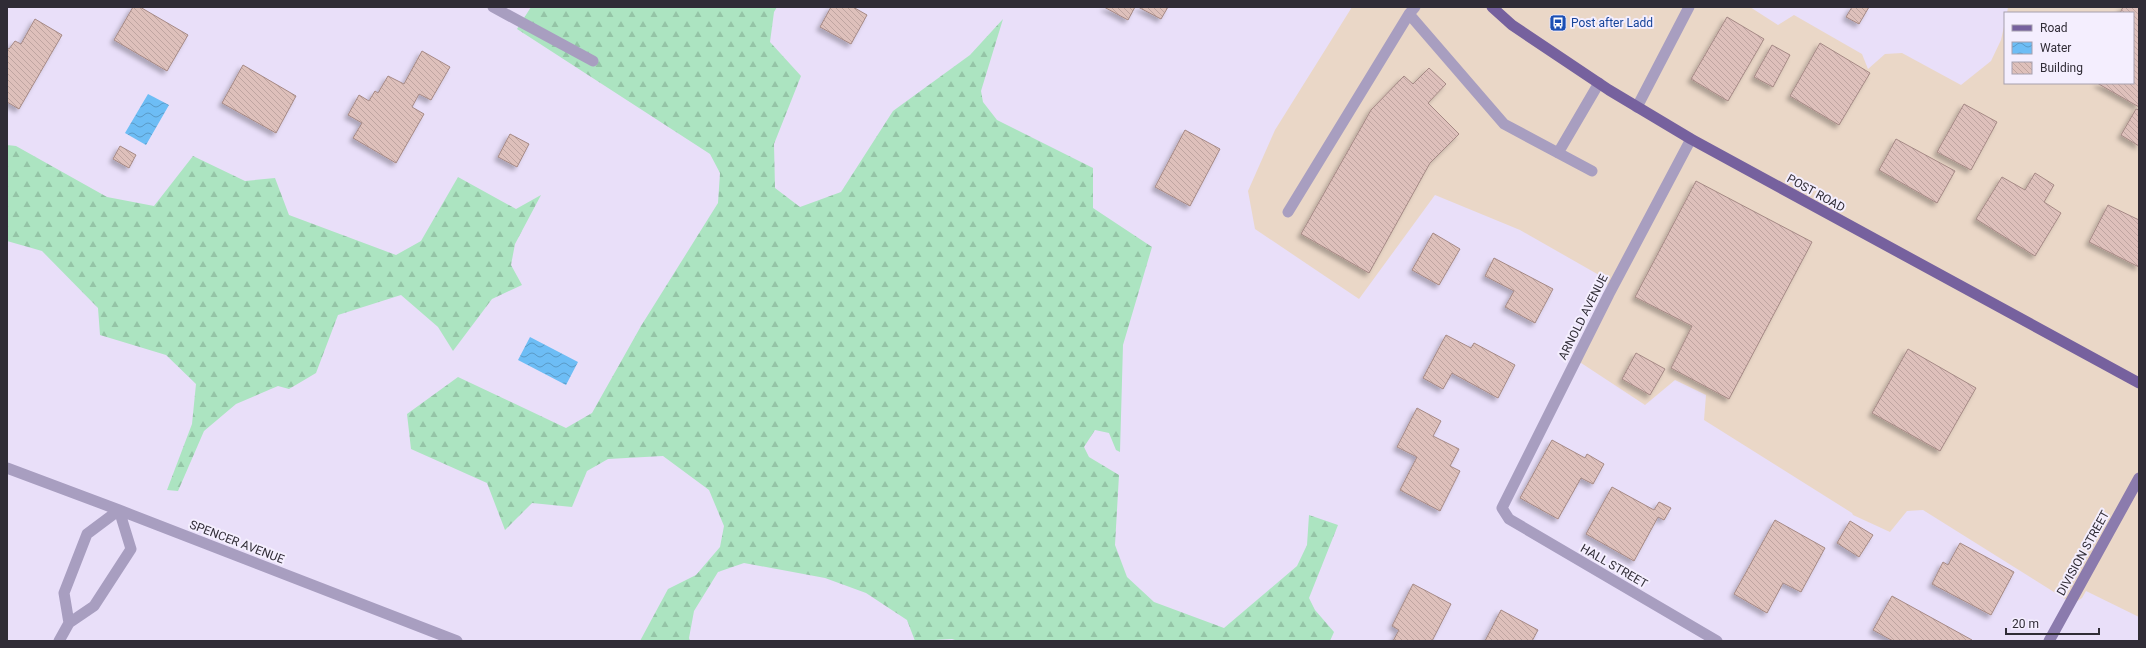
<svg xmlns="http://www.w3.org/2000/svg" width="2146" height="648" font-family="Roboto,sans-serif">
	<defs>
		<pattern id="forest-firs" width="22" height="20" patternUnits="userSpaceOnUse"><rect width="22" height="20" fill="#ace4c1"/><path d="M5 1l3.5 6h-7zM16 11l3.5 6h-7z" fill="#94c4a6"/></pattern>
		<pattern id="water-waves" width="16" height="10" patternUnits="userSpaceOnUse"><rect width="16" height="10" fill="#6dbdf5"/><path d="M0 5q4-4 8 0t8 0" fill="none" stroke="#5a9ac7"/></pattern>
		<pattern id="building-back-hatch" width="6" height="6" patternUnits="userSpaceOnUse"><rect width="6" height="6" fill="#dec0bb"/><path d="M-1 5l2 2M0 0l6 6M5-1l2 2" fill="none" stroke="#bfa5a1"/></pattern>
		<filter id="shadow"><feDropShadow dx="-3.5" dy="3.5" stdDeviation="2" flood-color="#0004"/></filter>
	</defs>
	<rect width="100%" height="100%" fill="#e9dff9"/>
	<path fill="#ead7c7" d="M1352 7H1750L1778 25 1794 15 1862 54 1868 69 1885 54 1902 53 1961 85 1991 61 2001 40 2005 22V83H2133V13H2007L2008 7H2139V617L2086 591 2082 598 2073 604 1923 510 1907 511 1890 532 1853 515 1852 513 1704 420 1706 395 1675 380 1645 405 1572 357 1608 288 1606 279 1520 230 1435 195 1359 299 1255 229 1248 191 1275 130Z"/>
	<path fill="url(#forest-firs)" d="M531 7H777L774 12 770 42 801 76 774 144 775 188 800 207 841 192 893 111 970 55 1003 19 981 91 983 102 997 120 1093 168V208L1152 247 1123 345 1120 452 1116 450 1109 433 1095 430 1084 447 1089 457 1119 475 1115 545 1127 577 1154 602 1224 628 1297 566 1307 545 1309 515 1338 525 1309 598 1315 610 1334 632 1330 641H958L952 639 915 641 907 620 866 593 825 578 744 563 718 572 694 611 689 638 690 641H640L668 589 696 575 720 547 724 526 709 490 663 456 608 459 587 471 572 507 532 503 505 530 487 483 411 449 407 414 458 377 566 428 592 413 641 326 718 203 720 173 710 154 517 29Z
		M7 145 16 146 107 197 154 206 193 156 245 181 275 178 289 215 396 255 421 241 458 177 516 209 541 195 515 244 511 265 522 285 492 299 453 351 438 327 401 295 338 315 316 373 289 389 278 386 236 404 204 431 178 491 167 490 192 424 196 384 166 355 100 335 98 308 42 251 7 241Z"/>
	<path fill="url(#water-waves)" d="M148 94 169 105 146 145 125 133Z
		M530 337 578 362 566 385 518 360Z"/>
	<path fill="url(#building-back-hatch)" stroke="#a58985" filter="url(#shadow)" d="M133 7H140L188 35 167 71 114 40Z
		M831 7H853L867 15 851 44 820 27Z
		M1104 7H1135L1128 20Z
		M1138 7H1168L1161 19Z
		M1852 7H1869L1859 24 1846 17Z
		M2123 7H2139V107L2097 83H2133V13H2120Z
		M1727 17 1764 39 1728 101 1691 79Z
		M35 19 62 35 19 109 7 102V48L9 49 15 41 21 44Z
		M1820 43 1870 73 1839 125 1790 96Z
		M1772 45 1790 55 1773 87 1754 77Z
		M422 51 450 67 431 100 419 94 412 107 424 114 396 163 353 138 362 123 348 115 359 95 369 101 375 91 378 93 388 76 404 84Z
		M243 65 296 96 276 133 222 103Z
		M1429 68 1446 84 1428 103 1459 134 1430 163 1369 273 1301 234 1371 110 1404 76 1413 84Z
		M1964 104 1997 122 1971 170 1937 152Z
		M2136 109 2139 110V146L2121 135Z
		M1185 130 1220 149 1190 206 1155 187Z
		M510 134 529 144 517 167 498 157Z
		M1896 139 1955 171 1937 203 1879 170Z
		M120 146 136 155 129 168 113 159Z
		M2035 173 2054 185 2044 202 2061 213 2035 256 1976 219 2002 177 2025 190Z
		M1696 181 1812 242 1729 399 1671 368 1692 326 1635 297Z
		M2108 205 2139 220V267L2089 242Z
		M1433 233 1460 249 1439 285 1412 270Z
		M1494 258 1553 289 1535 323 1505 307 1514 291 1485 276Z
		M1446 335 1471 348 1474 343 1515 365 1498 398 1452 373 1443 389 1423 378Z
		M1908 349 1976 388 1940 451 1872 413Z
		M1636 353 1665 369 1650 395 1622 379Z
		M1417 408 1441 421 1433 436 1459 449 1450 466 1460 471 1440 511 1400 490 1417 457 1397 447Z
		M1552 440 1585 458 1587 454 1604 464 1593 484 1581 478 1558 519 1520 498Z
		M1612 487 1654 510 1659 502 1671 508 1664 520 1658 517 1634 561 1586 534Z
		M1775 520 1825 548 1801 592 1783 583 1767 613 1734 594Z
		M1850 521 1873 535 1859 557 1837 543Z
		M1960 543 2014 572 1991 615 1932 584 1943 562 1948 565Z
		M1413 584 1451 604 1432 641H1393L1399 630 1392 626Z
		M1892 596 1972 640 1971 641H1893L1873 630Z
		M1501 610 1538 630 1532 641H1485Z"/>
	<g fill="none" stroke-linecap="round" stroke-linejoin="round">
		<path stroke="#a89ec0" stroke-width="11" d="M1409 14 1504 124 1592 171
			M1558 153 1599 83
			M1288 212 1409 14 1415 7"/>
		<path stroke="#a89ec0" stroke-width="11" d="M493 7 593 61
			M1637 107 1689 7
			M1691 139 1609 294 1502 508 1509 519 1717 641
			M7 468 119 510 457 641
			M59 641 69 623 94 606 131 549 119 510 87 534 64 593 69 623"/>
		<path stroke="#8b7bad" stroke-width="11" d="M2049 641 2139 478"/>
		<path stroke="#76619e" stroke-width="11" d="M1492 7 1512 25 1609 90 1691 139 2139 383"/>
	</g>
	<defs>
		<g id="bus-square" transform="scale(0.9)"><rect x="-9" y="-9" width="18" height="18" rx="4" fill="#1a4fb4" stroke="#f4eefe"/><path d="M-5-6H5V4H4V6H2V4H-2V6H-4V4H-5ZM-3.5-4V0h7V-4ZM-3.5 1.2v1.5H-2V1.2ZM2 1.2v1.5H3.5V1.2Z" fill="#fff"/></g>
	</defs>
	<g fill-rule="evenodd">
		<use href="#bus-square" x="1558" y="23"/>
	</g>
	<g text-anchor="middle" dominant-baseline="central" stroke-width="4" stroke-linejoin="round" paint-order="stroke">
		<g font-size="12" fill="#164399" stroke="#f4eefe" text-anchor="start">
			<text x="1571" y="23">Post after Ladd</text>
		</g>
		<g font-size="12" fill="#302c36" stroke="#f4eefe">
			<text transform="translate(1816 193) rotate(29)">POST ROAD</text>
			<text transform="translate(1583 317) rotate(-63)">ARNOLD AVENUE</text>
			<text transform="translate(237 542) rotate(21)">SPENCER AVENUE</text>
			<text transform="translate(2083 553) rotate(-61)">DIVISION STREET</text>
			<text transform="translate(1614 566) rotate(30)">HALL STREET</text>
		</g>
	</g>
	<rect width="2146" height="648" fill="none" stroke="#302c36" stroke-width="16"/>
	<rect x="2004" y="12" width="130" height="72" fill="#f4eefe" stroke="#a6a0ae"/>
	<rect x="2012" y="25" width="20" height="6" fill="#76619e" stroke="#a6a0ae"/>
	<text x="2040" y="32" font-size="12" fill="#302c36">Road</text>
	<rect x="2012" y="42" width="20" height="12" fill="url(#water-waves)" stroke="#a6a0ae"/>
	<text x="2040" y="52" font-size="12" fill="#302c36">Water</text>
	<rect x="2012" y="62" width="20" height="12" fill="url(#building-back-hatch)" stroke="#a6a0ae"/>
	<text x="2040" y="72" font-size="12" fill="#302c36">Building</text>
	<path d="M2006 628v6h93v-6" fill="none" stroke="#302c36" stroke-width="2"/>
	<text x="2012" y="628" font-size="12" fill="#302c36" stroke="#f4eefe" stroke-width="3" paint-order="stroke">20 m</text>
</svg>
